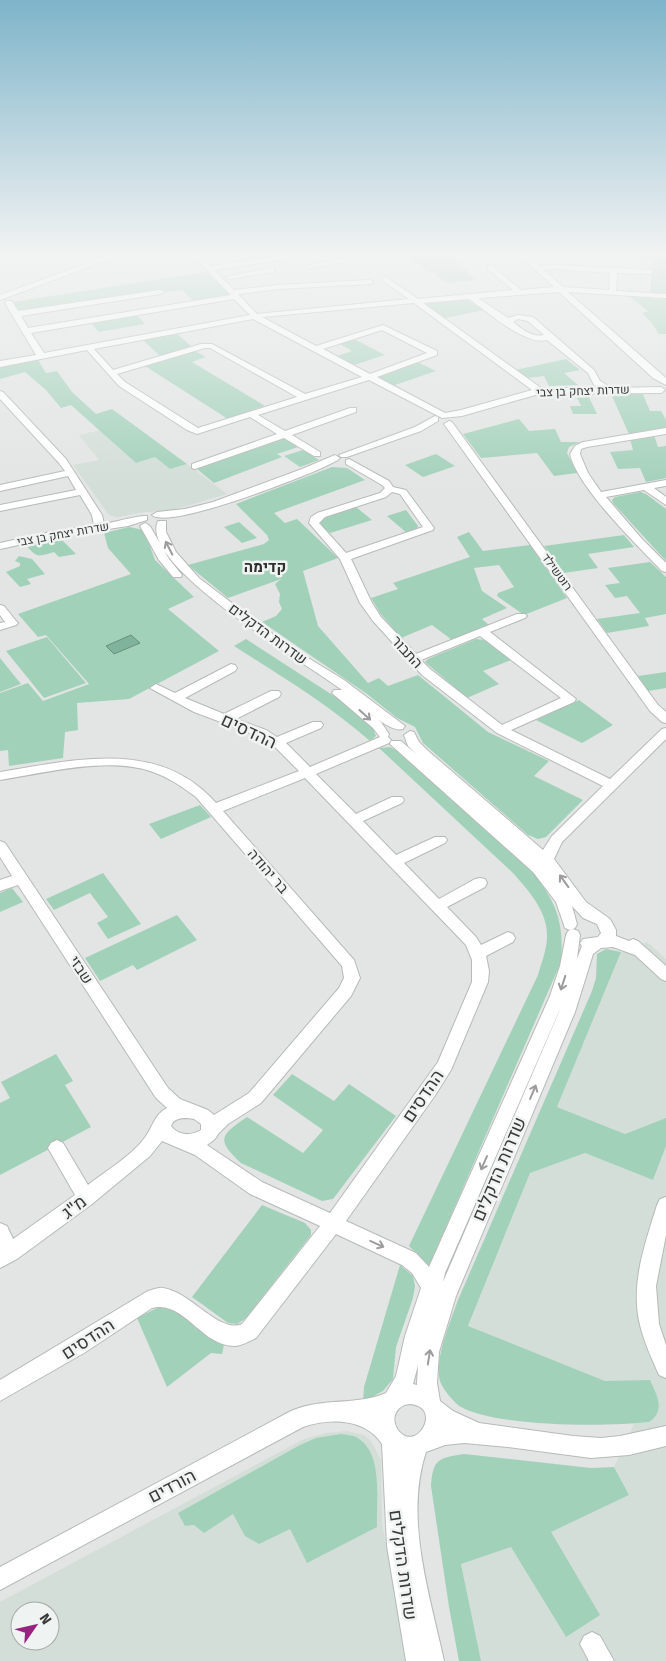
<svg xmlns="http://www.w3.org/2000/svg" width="666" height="1661" font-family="'Fira Sans',Heebo,sans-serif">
	<rect width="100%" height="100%" fill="#e2e5e4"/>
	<path fill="#d3ded8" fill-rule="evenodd" d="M100 430 136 463 155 457 170 469 187 464 227 494 170 511 145 512 118 517 109 515 73 465 99 460 79 435Z
		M647 942 666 959V1118L625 1134 557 1107 621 952Z
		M666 1146V1661H481L461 1564 511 1546 565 1636 551 1532 629 1495 614 1467 634 1424 649 1422 659 1409 650 1381H605L468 1327 530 1173 585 1153 653 1180Z
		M347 1431 364 1435 371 1441 381 1460 382 1523 407 1661H0V1602L304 1439 326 1433ZM20 1611H50V1641H20Z"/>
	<path fill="#a2d1ba" d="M405 256H455L453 257 475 280 446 283 433 272H427L420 264Z
		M602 256 666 257V295L651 294V260Z
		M207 272 229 295 193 301 183 290 166 292 164 290 20 312 13 302Z
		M630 297 666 299V334H659L651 322 642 313 648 311Z
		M465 299 485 310 445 318 426 305 428 302Z
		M136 314 145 324 99 332 90 322Z
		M176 333 192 347 161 357 142 339Z
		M354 339 385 355 354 365 337 356 352 351 340 344Z
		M195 351 206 357 192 362 265 406 228 419 145 366Z
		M35 355 46 373 57 371 72 392 96 414 112 409 187 464 170 469 155 457 136 463 71 405 61 408 46 390 25 372 0 379V368Z
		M566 359 580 370 564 373 578 385 549 386 544 376 527 378 515 370Z
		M417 362 436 371 392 386 379 378V376Z
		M642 392 650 411H661L666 420V428L629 434 611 394Z
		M575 393H587L597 414H573L570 406H581Z
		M519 419 529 431 555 429 561 442H580L569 447 567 453 577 473 554 476 537 453 481 458 463 434Z
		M654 435 658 447 666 446V478L646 482 640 468 618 469 610 452 633 450 630 439Z
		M284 438 298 447 277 454 282 457 214 483 197 469Z
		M303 450 319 460 300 467 284 456Z
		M436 454 455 466 423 477 405 465Z
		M332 467 347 468 365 480 274 513 285 523 297 519 338 558 303 571 318 626 368 683 379 678 388 686 418 675 488 732 549 761 534 776 583 800 546 837 538 839 528 835 423 743 415 727 397 718 367 694 262 622 276 616 282 609 279 602 280 594 275 584 281 579 228 598 188 565 264 544 269 540 267 535 236 504Z
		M640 492 646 494 666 509V561L613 503 612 500 615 497Z
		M356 507 372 520 330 533 322 526 320 521 322 519Z
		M406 510 418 526 416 531 408 534 387 516Z
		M239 522 257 538 242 543 224 527Z
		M129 527 144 530 155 560 194 597 168 609 219 651 129 699 77 703 78 730 65 732 63 758 9 766 8 750 0 751V693L28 683 43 701 89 684 46 635 38 637 18 614 131 574 108 548 104 533Z
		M469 532 483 551 530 545 567 598 524 615 497 596 498 593 514 587 499 565 474 568 482 591 507 608 482 619 489 625 452 640 432 625 401 638 380 613 371 598 398 589 393 583 470 557 457 537Z
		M624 535 634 547 588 554 598 568 564 573 544 546Z
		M60 538 76 554 59 557 54 552C37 557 37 558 25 544Z
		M19 556 32 559 45 574 27 579 31 584 20 587 6 572 20 566V563L15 561Z
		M650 562 666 577V614L645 618 649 626 607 633 597 619 640 613 627 596 615 598 605 585 620 583 608 568Z
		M47 637 86 683 44 698 6 651Z
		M246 639 337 698 373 728 376 736 370 741C328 704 281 676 234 646Z
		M476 639 485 640 511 660 483 671 499 684 467 698 425 662 428 659Z
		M0 658 21 684 0 692Z
		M666 672V688L648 691 638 676Z
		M579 700 613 725 582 743 536 720Z
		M390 747 398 751 535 875C558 905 564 925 561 962L429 1266 409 1246 538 975C541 964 547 949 547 937 548 912 529 891 513 873L379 748Z
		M200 805 211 817 161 839 149 824Z
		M103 873 141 924 108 939 97 923 108 917 90 893 54 910 46 899Z
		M12 888 23 902 0 912V893Z
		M177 915 197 940 137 970 133 965 100 981 85 958Z
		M606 949 621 952 557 1107 625 1134 666 1118V1146L653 1180 585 1153 530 1173 468 1326 605 1381 650 1380C657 1396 666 1410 649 1422 606 1427 498 1427 461 1407 454 1403 442 1388 440 1381 434 1359 451 1320 458 1300L592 991 596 978 597 954Z
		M56 1054 73 1081 65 1085 91 1127 0 1175V1103L10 1098 1 1082Z
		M292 1074 334 1101 349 1084 396 1116 333 1199 322 1201 241 1163C215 1139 221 1135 247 1117L303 1153 323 1130 273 1095Z
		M262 1205 305 1223 311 1230V1235L245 1319 237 1324 228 1323 192 1297Z
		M400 1265 413 1276 415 1286 413 1298 396 1347 393 1379 383 1391 363 1402 364 1387Z
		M161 1306H167L224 1345 222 1354 211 1353 167 1387 137 1318Z
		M341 1434C345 1435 352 1435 356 1437 384 1452 376 1499 377 1527L307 1563 290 1529 259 1544 245 1536 233 1514 204 1533 194 1525 185 1526 178 1513 300 1445 316 1438Z
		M464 1454 591 1468 614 1467 629 1495 551 1532 600 1615 566 1637 511 1547 461 1564 481 1661H459L449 1607 431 1486C433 1459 438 1458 464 1454Z"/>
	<path fill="#80b39b" stroke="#6a8e7d" d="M131 635 140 643 114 654 106 646Z"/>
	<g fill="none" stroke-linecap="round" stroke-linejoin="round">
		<g stroke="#b6bab8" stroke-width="2">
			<path id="minor" d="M108 256H118L0 300V295Z
				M193 256H200L210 266 281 256H298L294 258 214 270 234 290 278 285 370 280 374 282 370 284 278 289 238 294 257 314 409 299 383 281V277H386L418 299 513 290 488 269V265H491L521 290 554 287 521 256H528L539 266 555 265 652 270V274H649L617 273 616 291 666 294V298L568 292 666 378V385L653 378 559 292 478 298 508 318 518 315 533 317 594 370 600 381 612 388 661 387 665 390 661 393 539 394 462 416 442 418 369 380 258 415 285 431 350 408H356V412L292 435 320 452V456H314L284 438 195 469 192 468V464L277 434 250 417 197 434 187 430 119 386 87 350 0 367V361L36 355 5 303 6 301H12L18 311 160 290 164 292 160 294 21 316 28 328 231 295ZM555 269 610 273 609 290 563 287 544 270ZM234 299 250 315 44 353 31 333ZM469 299C487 311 525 346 547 340L588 373 594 385 600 388H541L423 303ZM414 303 532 390 461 410 445 413 377 377 437 355V351L383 325 316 346 262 317ZM253 319 362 377 305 394 212 344H201L113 370 94 349ZM518 319 528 321 544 335C532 338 522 329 513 322ZM382 330 427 353 370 374 323 349ZM205 348H210L297 397 198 428 125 382 117 374Z
				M380 256H399C395 259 384 259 380 256Z
				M344 258H347V262L309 268 305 266Z
				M271 268H274V272L229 279 225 277Z
				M0 391 3 392 66 459 102 515 104 524C114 522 140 515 147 516V520L128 526 55 537 0 549V543L55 531 94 525 92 515 80 495 0 511V505L76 490 68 476 0 491V485L65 471 59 463 0 399Z
				M435 416 438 417V421L421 431 347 457H341L339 455 415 427Z
				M449 421 452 422 658 705 666 712V723L662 722 650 711 444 424Z
				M666 428V434L587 447 581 449 580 454 588 473 601 492 666 480V486L654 488 666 497V505L644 490 606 497 642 539 666 563V572L662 571C638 546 577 487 570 454L575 446 583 442Z
				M335 455 340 458 338 460 324 467C300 478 169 530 152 515L157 512 185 509 213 502 302 469Z
				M349 459 389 481 393 487 406 490 434 528 433 530 351 559 372 603 381 617 416 654 517 614H525L527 616 525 618 490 632 576 699 574 702 511 730 610 779 662 729 666 728V739L562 842 554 859 586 902 610 919 616 930V936L629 941 633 939 638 941 666 966V981L661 979 635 955 613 947 601 948 593 954 575 1012 456 1296 439 1352 437 1383 440 1401 453 1411 479 1423 573 1436 601 1438 620 1436 666 1426V1446L629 1455 591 1458 508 1447 464 1443 445 1445 426 1452C404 1519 430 1595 444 1661H406L387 1546 382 1444C365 1418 329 1418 303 1427L0 1590V1567L291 1411C324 1397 356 1406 386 1393L396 1376 405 1336 421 1288 412 1273 402 1265 336 1234 256 1338C250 1341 241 1346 234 1346 201 1346 184 1300 152 1308L84 1353 0 1401V1380L148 1291C153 1290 158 1287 163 1288 191 1292 219 1334 242 1324L320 1226 250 1194 195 1155 162 1141 150 1156 92 1204 17 1259 0 1268V1223L7 1226 13 1239 75 1195 48 1148 51 1143 57 1140 63 1143 88 1185C106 1171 134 1154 146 1136 153 1126 155 1114 167 1108L156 1098 18 885 0 891V880L12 876 0 857V841L5 843 168 1088 180 1099 208 1110 214 1115 249 1093 339 988 344 978 342 966 196 797C182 787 170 778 153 772 108 756 46 773 0 780V772C75 760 159 738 216 803L299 771 276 748 258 736 194 712 150 688 156 684 175 693 231 664 235 665 237 668 235 671 185 698 224 714 271 691H279L281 694 279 697 236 719 266 730 277 737 313 722H321L323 725 321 728 286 743 310 767 380 737 373 728 332 693 334 690H342C311 666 137 565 158 521H166V532L176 552 199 578 287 645 344 680 405 726 403 729C389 733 365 708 354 700L381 722 389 734 388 737 391 740 389 743 316 774 356 814 392 797H402L404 800 402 803 363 821 396 855 435 837H445L447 840 445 843 404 863 439 899 475 879 480 878 485 879 487 883 485 887 447 907 476 937 481 945 508 932 513 934 515 938 513 942 486 956 489 971 488 982 451 1070 436 1094 346 1221 416 1253 429 1267 550 996 560 966 566 935 568 931 573 929 578 931 580 935 577 959 582 946 580 943 583 939 598 937 601 933 597 924 583 918 572 906 577 924 575 928 570 930 565 928 556 902 533 872 390 744 391 741H401L417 755 408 746 404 735 410 731 414 732 419 742 427 750 543 850 552 836 603 786 497 733 422 675 373 621 360 603 340 559 309 523 311 517 317 513 380 493 385 488 382 485 346 464V460ZM392 492 400 494 423 527 346 553 319 523 325 517 386 497ZM480 636 561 698 502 725 430 669 421 660ZM305 778 466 945 472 960V982L438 1062 330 1213 262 1182 207 1145 215 1139 218 1134 228 1124 261 1103 351 996 360 978 354 960 223 811ZM560 1009 559 1012 443 1282 445 1273ZM187 1118 194 1119 201 1124V1130C191 1136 179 1136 171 1126 173 1119 180 1118 187 1118ZM418 1365 417 1383V1385L413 1384ZM410 1404C444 1407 416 1454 398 1430 390 1419 396 1405 410 1404Z
				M145 523 150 526 169 559 182 575 181 577H173L159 560 140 526Z
				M0 605 4 606 16 621 18 623 16 625 0 630V623L5 622 0 615Z
				M666 1197V1235L656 1286 659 1324 666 1345V1378L659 1375C652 1359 644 1342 640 1325 630 1284 645 1244 657 1205L660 1199Z
				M592 1632 600 1636 614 1661H589L580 1644 584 1636Z"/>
		</g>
		<use href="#minor" fill="#fff" fill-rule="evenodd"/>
	</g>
	<defs><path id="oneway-shaft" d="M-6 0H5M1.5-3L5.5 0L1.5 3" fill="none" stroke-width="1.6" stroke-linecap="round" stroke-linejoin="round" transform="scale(1.25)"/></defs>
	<g stroke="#9c9c9c">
		<use href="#oneway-shaft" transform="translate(169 548) rotate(-117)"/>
		<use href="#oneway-shaft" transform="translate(365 715) rotate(42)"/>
		<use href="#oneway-shaft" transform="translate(564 881) rotate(-126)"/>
		<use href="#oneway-shaft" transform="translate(563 983) rotate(108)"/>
		<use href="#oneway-shaft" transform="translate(533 1092) rotate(-67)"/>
		<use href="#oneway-shaft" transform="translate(484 1163) rotate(114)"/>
		<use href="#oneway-shaft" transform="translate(377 1244) rotate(24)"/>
		<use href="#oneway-shaft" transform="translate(429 1357) rotate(-81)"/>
	</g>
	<linearGradient id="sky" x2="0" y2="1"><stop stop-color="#7eb4c9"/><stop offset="0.52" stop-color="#f2f3f3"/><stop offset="1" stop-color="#f2f3f3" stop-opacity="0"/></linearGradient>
	<rect width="666" height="488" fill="url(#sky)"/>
	<g text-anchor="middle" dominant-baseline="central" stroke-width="5" stroke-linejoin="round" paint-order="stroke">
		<g font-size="12" fill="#383938" stroke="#eff3f1">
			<text transform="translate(583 391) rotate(-2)">שדרות יצחק בן צבי</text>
			<text transform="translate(63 534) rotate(-10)">שדרות יצחק בן צבי</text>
			<text transform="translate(557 572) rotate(54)">רוטשילד</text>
		</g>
		<g font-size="15" font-weight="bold" fill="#2d2f2e" stroke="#eff3f1">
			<text x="265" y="567">קדימה</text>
		</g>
		<g font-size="15" fill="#383938" stroke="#eff3f1">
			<text transform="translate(268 634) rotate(36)">שדרות הדקלים</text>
			<text transform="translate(407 652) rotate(47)">התבור</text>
			<text transform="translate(268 871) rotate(49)">בר יהודה</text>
			<text transform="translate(81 970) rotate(57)">שבזי</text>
		</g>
		<g font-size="18" fill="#383938" stroke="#eff3f1">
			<text transform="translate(249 731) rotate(25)">ההדסים</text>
			<text transform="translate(423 1096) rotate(-56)">ההדסים</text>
			<text transform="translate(499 1169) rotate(-67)">שדרות הדקלים</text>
			<text transform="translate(74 1207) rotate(-38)">מ"ג</text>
			<text transform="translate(88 1339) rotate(-33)">ההדסים</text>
			<text transform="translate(172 1486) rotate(-28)">הורדים</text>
			<text transform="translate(403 1565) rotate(82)">שדרות הדקלים</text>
		</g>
	</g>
	<g transform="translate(35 1626) rotate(56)"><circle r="24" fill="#eff3f1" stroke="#a6a9a7"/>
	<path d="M0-4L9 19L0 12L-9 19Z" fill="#98227f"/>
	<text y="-8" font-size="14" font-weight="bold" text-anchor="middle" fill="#383938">N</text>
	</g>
</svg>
